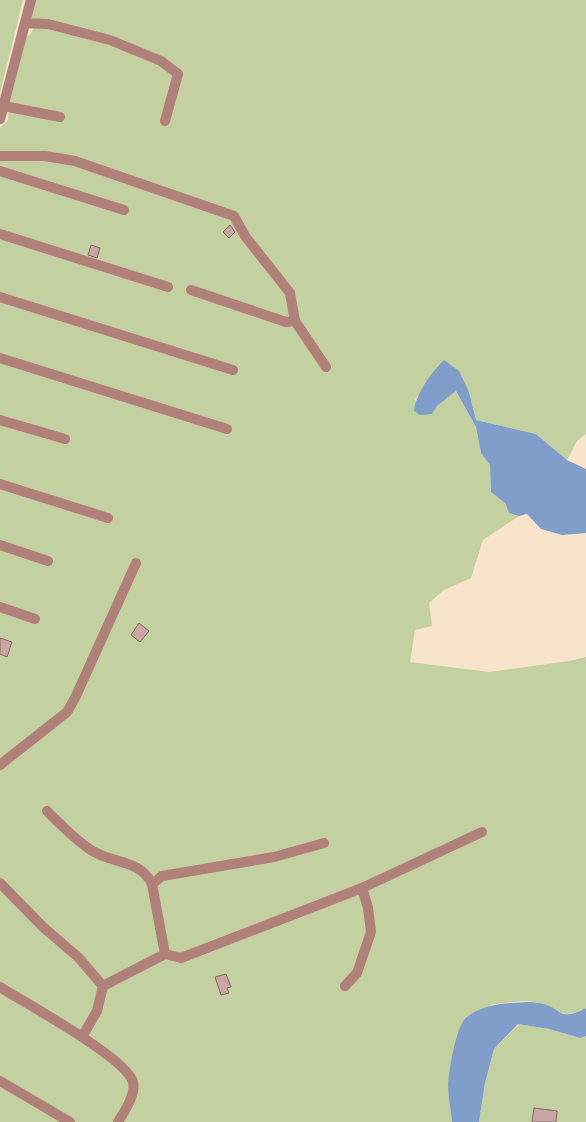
<svg xmlns="http://www.w3.org/2000/svg" width="586" height="1122" font-family="Lato,sans-serif">
	<rect width="100%" height="100%" fill="#f8e3cb"/>
	<path fill="#c3d1a1" d="M0 0H23L0 93Z
		M36 0H586V434L577 441 567 460 536 434 476 420 469 392 438 367 415 400 432 414 437 406 456 391 476 427 481 453 490 465 491 492 505 503 509 513 519 516 483 540 471 578 444 590 429 603 432 626 415 630 410 662 489 672 569 661 586 657V1008C560 1021 563 1010 540 1003 528 999 504 1003 491 1005L448 1086 452 1122H0V128L8 120 9 100 26 36 30 35 34 27 30 18Z
		M519 1024 549 1029 580 1038 586 1036V1122H479L485 1083 494 1049Z"/>
	<path fill="#819eca" d="M444 360 459 371 469 392 476 420 536 434 567 460 586 469V533L562 535 541 529 527 514 519 516 509 513 505 503 491 492 490 465 481 453 476 427 456 391 437 406 432 414 420 415 414 411C416 393 431 373 444 360Z
		M510 1003C519 1003 530 1001 539 1003 563 1007 557 1023 586 1008V1036L580 1038 549 1029 518 1024 494 1049 485 1083 479 1122H452C451 1110 448 1097 448 1085 449 1071 456 1024 467 1017 480 1007 495 1004 510 1003Z"/>
	<path fill="#c8a6a4" stroke="#846663" d="M230 225 235 232 229 238 223 232Z
		M91 245 100 248 97 258 88 255Z
		M139 623 149 631 140 642 131 635Z
		M0 638 12 642 7 657 0 654Z
		M226 974 231 987 227 988 229 993 221 995 215 977Z
		M534 1108 557 1111 556 1122H532Z"/>
	<g fill="none" stroke-linecap="round" stroke-linejoin="round">
		<g stroke="#d4c1ab" stroke-width="11">
			<path id="street" d="M25 23 48 24 110 40 161 61 178 74 165 121
				M4 106 60 117
				M0 119 31 0
				M0 156H45L75 161 234 216 245 236 290 293 295 321 326 367
				M0 171 124 210
				M0 234 168 287
				M191 290 286 322 295 321
				M0 297 233 370
				M0 358 227 429
				M0 420 65 439
				M0 484 108 518
				M0 545 48 561
				M0 607 35 619
				M0 765 67 712 75 698 136 563
				M47 811C61 825 74 839 91 850 112 864 140 859 152 884L165 954
				M0 883 43 927 78 957 103 986
				M152 884 162 876 274 857 324 843
				M345 986 357 973 371 932 368 908 362 888
				M0 987C25 1003 127 1058 133 1082 136 1095 124 1112 118 1122
				M82 1037 97 1011 103 986 165 954 181 958 362 888 482 832
				M0 1081 70 1122"/>
		</g>
		<use href="#street" stroke="#af8178" stroke-width="10"/>
	</g>
</svg>
